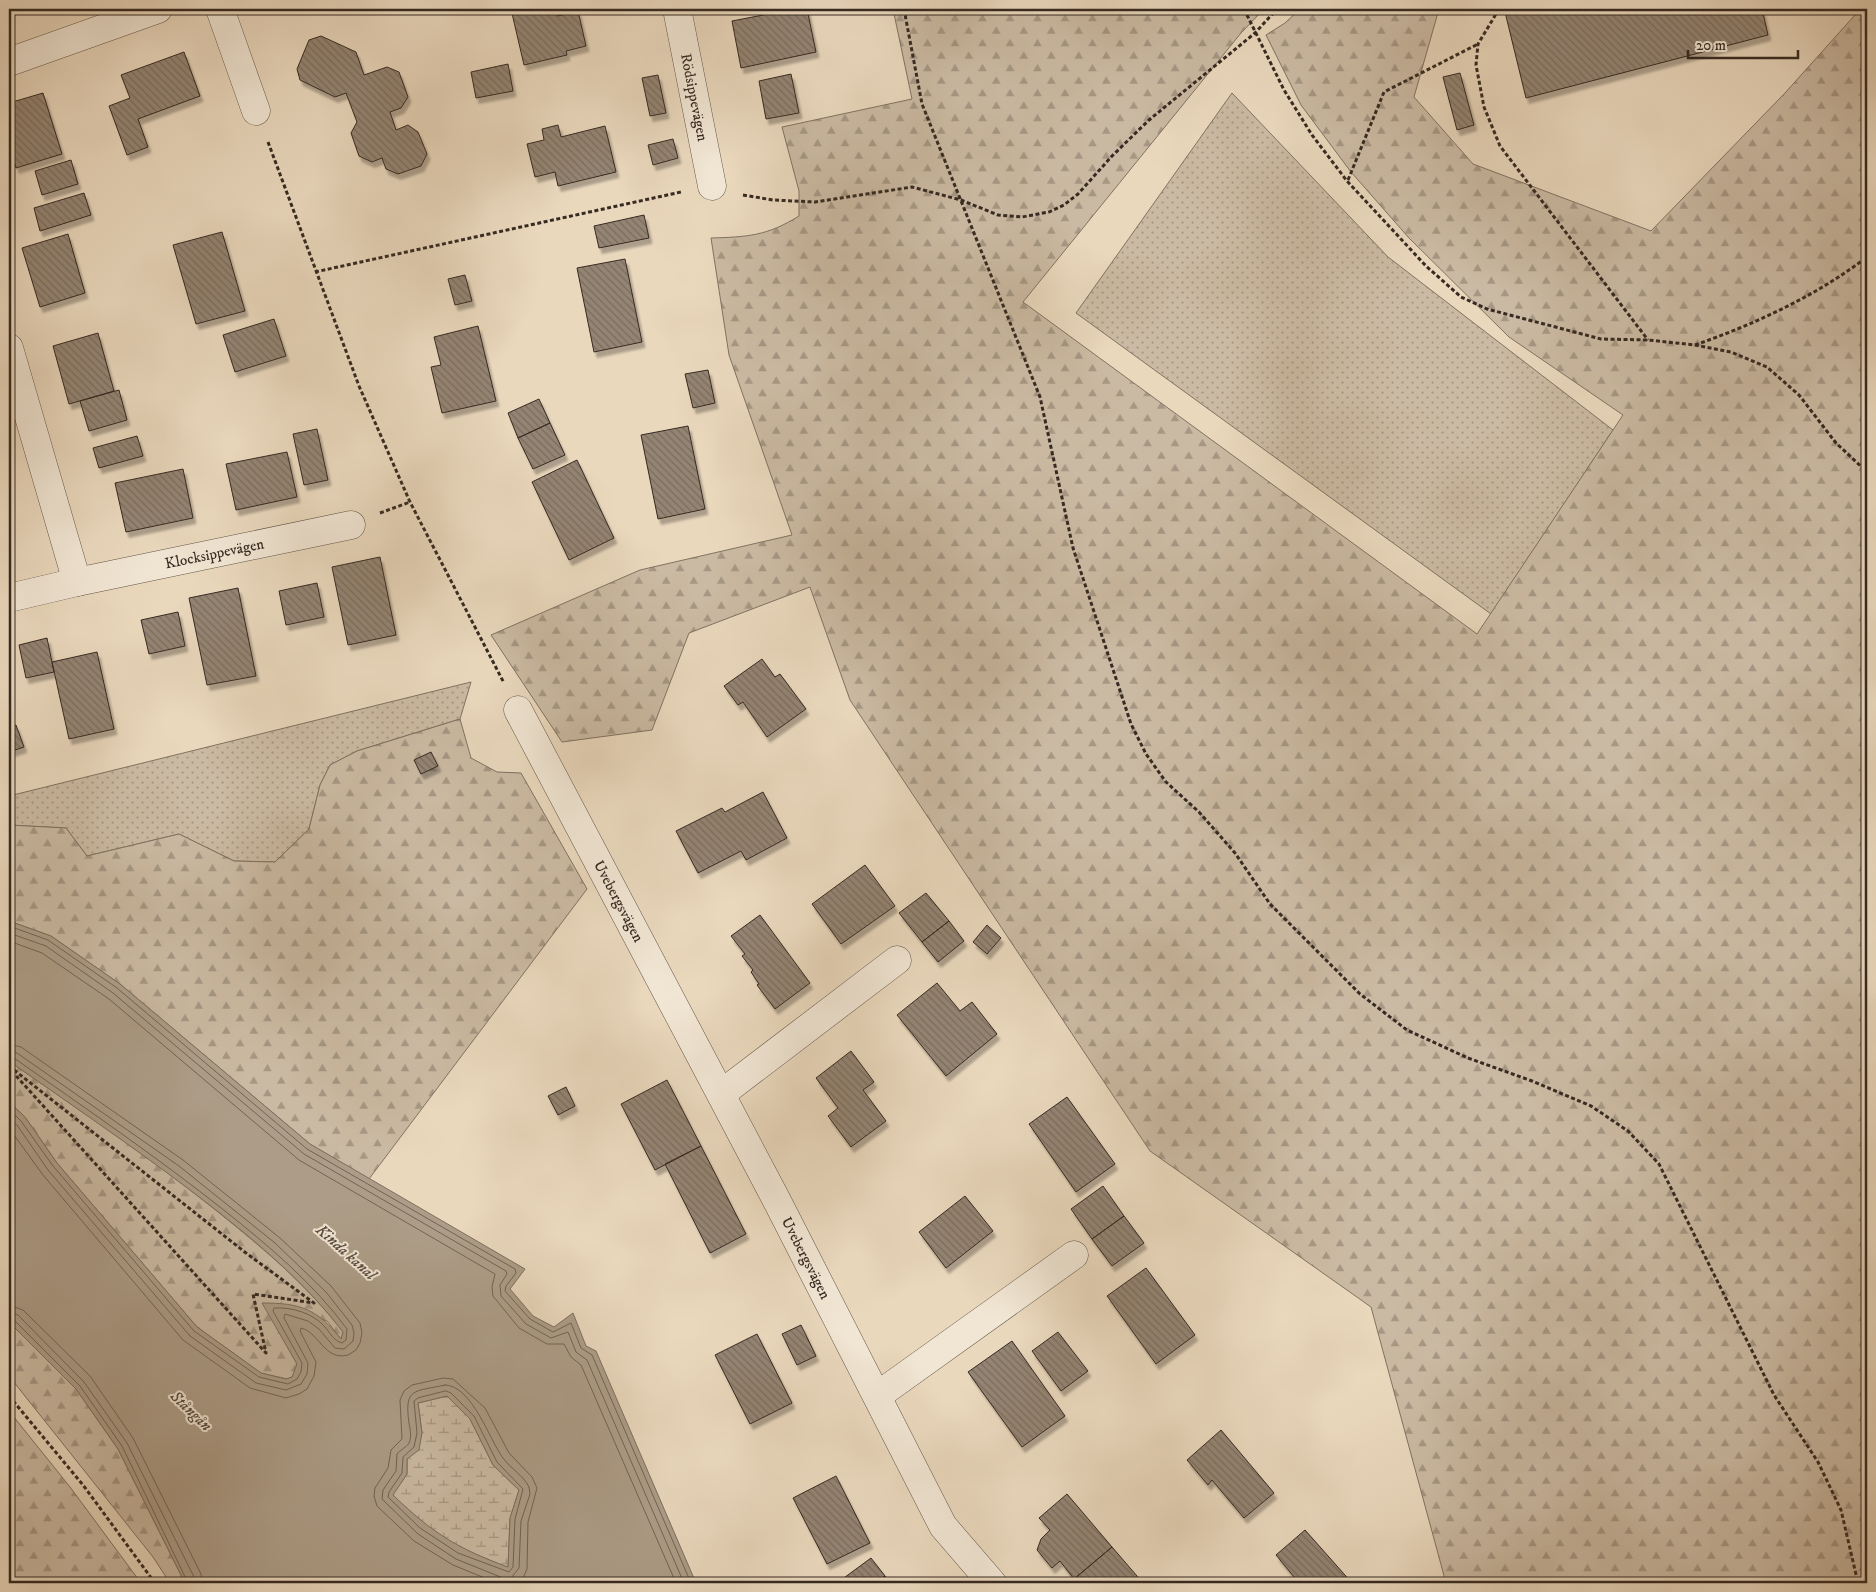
<svg xmlns="http://www.w3.org/2000/svg" width="1876" height="1592" font-family="'IM FELL DW Pica',serif">
	<defs>
		<pattern id="grass-dots" width="8" height="8" patternUnits="userSpaceOnUse" patternTransform="scale(1.25)"><rect width="8" height="8" fill="#cbbaa3"/><path d="M2 2h.1M6 6h.1" fill="none" stroke="#a69784" stroke-width="1.8" stroke-linecap="round"/></pattern>
		<pattern id="forest-firs" width="22" height="20" patternUnits="userSpaceOnUse" patternTransform="scale(1.25)"><rect width="22" height="20" fill="#cbbaa3"/><path d="M5 1l3.5 6h-7zM16 11l3.5 6h-7z" fill="#a69784"/></pattern>
		<pattern id="wetland-marsh" width="20" height="14" patternUnits="userSpaceOnUse" patternTransform="scale(1.25)"><rect width="20" height="14" fill="#cbbaa3"/><path d="M1 5h8M5 5V1M11 12h8M15 12V8" fill="none" stroke="#a69784"/></pattern>
		<pattern id="building-back-hatch" width="6" height="6" patternUnits="userSpaceOnUse" patternTransform="scale(1.25)"><rect width="6" height="6" fill="#948473"/><path d="M-1 5l2 2M0 0l6 6M5-1l2 2" fill="none" stroke="#7a6c5e"/></pattern>
		<filter id="shadow"><feDropShadow dx="3" dy="5.5" stdDeviation="1" flood-color="#0004"/></filter>
	</defs>
	<rect width="100%" height="100%" fill="#ead8bd"/>
	<filter id="stains"><feTurbulence type="fractalNoise" baseFrequency=".004" numOctaves="4"/><feColorMatrix values="0 0 0 0 .2 0 0 0 0 .09 0 0 0 0 .02 0 0 0 .5 -.17"/></filter>
	<radialGradient id="worn" r=".72"><stop offset=".6" stop-color="#630" stop-opacity="0"/><stop offset="1" stop-color="#630" stop-opacity=".3"/></radialGradient>
	<path fill="url(#grass-dots)" stroke="#807262" d="M1232 93 1388 257 1613 430 1491 614 1076 313Z
		M471 682 460 719 357 751 330 765 320 785 309 829 275 862 234 861 179 834 87 856 66 828 9 825V796Z"/>
	<path fill="url(#forest-firs)" stroke="#807262" d="M893 9H1264L1241 33 1023 302 1477 634 1623 415 1509 337 1409 238 1351 172 1301 105 1266 35 1285 23 1300 9H1439L1414 97 1473 164 1651 231 1785 93 1855 15 1867 9V1583H1446L1371 1307 1150 1151 850 700 810 587 689 633 652 730 562 742 491 635 640 570 792 535 729 355 711 238C747 237 767 236 799 216V191L782 127 912 99Z
		M460 719 471 758 497 772 521 773 587 889 369 1179 310 1144 120 984 51 936 9 921V825L66 828 87 856 179 834 234 861 275 862 309 829 320 785 330 765 357 751Z
		M9 1061C79 1110 151 1158 218 1212 265 1250 306 1284 343 1332L341 1339 327 1321 263 1303 297 1364 296 1370 292 1377 287 1379 261 1373 197 1327 57 1163 25 1117 9 1102Z
		M9 1322 76 1389 118 1449 185 1583H170L153 1557 9 1376Z
		M9 1411 70 1487 141 1583H9Z"/>
	<path fill="url(#wetland-marsh)" stroke="#807262" d="M447 1396 470 1419 493 1465 519 1490 510 1519 508 1568 461 1548 423 1525 392 1495 407 1474V1459L422 1433 418 1403Z"/>
	<path fill="#ad9d88" stroke="#7d6f5f" fill-rule="evenodd" d="M9 921 51 936 120 984 310 1144 525 1269 510 1289 533 1316 554 1327 573 1313 586 1346 596 1351 696 1583H185L118 1449 76 1389 9 1322V1102L25 1117 57 1163 197 1327 261 1373 286 1379 292 1377 297 1364 262 1303C301 1303 317 1309 341 1339L343 1332C308 1286 266 1250 221 1214 153 1160 80 1111 9 1061ZM447 1396 470 1419 493 1465 519 1490 510 1518 508 1567C458 1549 431 1532 393 1495L407 1474V1459L419 1450 422 1433 418 1403Z"/>
	<g fill="none" stroke-linecap="round" stroke-linejoin="round">
		<path stroke="#726455" stroke-width="1" d="M9 926 48 940 117 988 307 1149 515 1269 516 1273 506 1286 505 1291 530 1319 553 1332 571 1323 581 1348 592 1355 691 1583
			M9 933 46 946 113 993 304 1154 506 1271 507 1274 500 1285 501 1296 526 1324 551 1338 568 1332 576 1352 587 1360 684 1583
			M9 941 42 953 109 999 299 1160 495 1274 492 1287 493 1296 519 1328 547 1344H564L571 1357 581 1365 676 1583
			M9 1044 21 1047 183 1160 280 1238 331 1286 360 1323 362 1333 360 1343 356 1350 348 1355C324 1361 320 1333 301 1328L300 1331 316 1362 314 1376 307 1389 299 1394 286 1398 250 1388 183 1340 43 1175 9 1128
			M9 1051 17 1053 179 1166 275 1243 326 1292 352 1325 354 1333 353 1341 344 1349 335 1348 319 1329 308 1321 285 1314 284 1318 308 1363 307 1374 301 1384 286 1390 256 1383 190 1336 48 1170 17 1125 9 1118
			M9 1057 14 1058C85 1108 157 1157 225 1211 270 1247 313 1283 347 1329L346 1340 342 1343C334 1341 330 1333 325 1327 313 1313 292 1307 274 1308L273 1311 302 1363 301 1372 297 1379 288 1384 259 1377 194 1331 53 1166 21 1121 9 1109
			M9 1305 23 1310 90 1376 133 1438 201 1574 202 1583
			M9 1312 18 1315 84 1382 127 1443 194 1577 195 1583
			M9 1318 14 1320 80 1386 122 1446 188 1583
			M445 1385C472 1385 490 1441 503 1458 511 1469 523 1475 529 1487L530 1494 521 1521 519 1568 511 1578H503L456 1559 418 1534 382 1499 383 1490 396 1471 397 1454C400 1450 407 1447 409 1443 412 1436 410 1429 409 1423 404 1387 414 1392 445 1385Z
			M446 1391 451 1393 474 1416 497 1462 523 1489 515 1519 513 1567 509 1572 458 1553 420 1528 388 1497 389 1492 402 1473 403 1457 414 1447 417 1433 414 1401 418 1398Z
			M497 1583 453 1565 414 1541 377 1506 374 1496 375 1488 388 1468 391 1450 402 1439 400 1400 404 1391 412 1385 443 1378 453 1379 485 1408 509 1453 532 1477 537 1488 528 1522 527 1569 523 1578 517 1583"/>
	</g>
	<path fill="url(#building-back-hatch)" stroke="#362a22" filter="url(#shadow)" d="M511 9H556L558 16 578 11 586 46 566 51 567 55 524 65Z
		M794 9H807L816 52 741 68 732 21Z
		M1517 9H1762L1768 35 1526 98 1505 12Z
		M321 36 356 52 364 75 387 67 399 72 408 97 401 108 390 112 396 130 408 125 418 132 427 154 421 166 398 174 386 169 382 158 372 162 359 156 351 133 357 122 346 93 335 97 300 80 297 69 309 40Z
		M184 52 200 96 138 119 148 147 127 155 109 106 130 98 121 75Z
		M508 64 513 91 476 98 471 72Z
		M1460 73 1474 125 1457 130 1443 77Z
		M791 74 799 113 766 119 759 81Z
		M658 75 666 113 650 116 642 78Z
		M43 93 62 154 16 168 9 143V103Z
		M558 125 561 137 605 126 616 172 558 186 555 172 535 177 527 144 544 140 542 129Z
		M673 139 678 158 653 165 648 145Z
		M71 160 78 184 42 195 35 171Z
		M84 193 91 215 40 231 34 208Z
		M644 215 649 238 599 248 594 226Z
		M222 232 245 311 196 324 173 245Z
		M68 234 85 293 40 307 22 248Z
		M625 259 642 342 594 352 577 268Z
		M465 275 472 301 455 305 448 279Z
		M274 319 286 356 235 372 223 335Z
		M478 326 496 401 442 413 431 367 441 365 434 337Z
		M98 333 114 391 69 404 53 346Z
		M708 370 715 403 693 408 685 374Z
		M119 390 127 420 89 431 80 401Z
		M539 399 550 423 518 438 508 413Z
		M550 423 565 455 533 469 518 438Z
		M688 426 705 509 658 519 641 435Z
		M317 429 328 480 304 485 293 434Z
		M137 436 143 456 99 468 93 448Z
		M287 452 297 497 236 510 226 464Z
		M577 460 614 538 569 560 532 482Z
		M183 469 193 518 126 532 115 483Z
		M380 557 396 635 348 645 332 567Z
		M317 583 324 617 286 625 279 591Z
		M238 588 256 676 207 685 189 598Z
		M178 612 185 646 149 654 141 620Z
		M47 638 54 672 26 678 19 645Z
		M97 652 114 729 69 739 52 662Z
		M762 659 775 677 780 674 806 709 767 737 743 702 738 705 724 686Z
		M16 725 24 747 12 751 9 741V727Z
		M431 752 438 766 421 774 414 760Z
		M763 792 787 838 746 860 741 851 698 873 676 831 722 808 725 812Z
		M865 865 895 906 841 944 812 904Z
		M926 893 949 921 922 942 899 913Z
		M760 915 810 983 775 1009 757 985 759 984 751 972 753 970 742 956 745 954 731 936Z
		M949 921 964 941 938 962 922 942Z
		M987 925 1001 938 987 954 973 942Z
		M937 983 960 1011 972 1002 997 1034 946 1076 897 1015Z
		M851 1051 874 1082 863 1090 886 1121 851 1147 828 1116 838 1108 816 1078Z
		M667 1080 701 1146 655 1170 621 1104Z
		M566 1087 575 1106 558 1115 548 1096Z
		M1067 1097 1115 1164 1076 1192 1029 1124Z
		M701 1146 746 1234 710 1253 665 1164Z
		M1103 1186 1124 1216 1092 1239 1071 1209Z
		M965 1196 993 1231 946 1268 919 1232Z
		M1124 1216 1144 1243 1112 1266 1092 1239Z
		M1146 1268 1195 1335 1156 1364 1107 1296Z
		M801 1325 816 1356 797 1365 782 1334Z
		M1058 1332 1088 1371 1061 1391 1032 1351Z
		M757 1334 792 1403 750 1424 715 1355Z
		M1012 1341 1065 1416 1022 1447 968 1372Z
		M1221 1430 1274 1493 1244 1518 1212 1480 1208 1485 1187 1460Z
		M836 1476 870 1543 827 1564 793 1498Z
		M1067 1494 1112 1547 1074 1579 1060 1561 1052 1568 1037 1550 1041 1539 1050 1530 1039 1518Z
		M1305 1530 1352 1583H1299L1276 1555Z
		M1112 1547 1143 1583H1078L1074 1579Z
		M871 1558 885 1576 874 1583H837Z
		M885 1576 890 1583H874Z"/>
	<g fill="none" stroke-linecap="round" stroke-linejoin="round">
		<g stroke="#635649" stroke-width="29">
			<g id="minor">
				<path d="M220 9 256 111"/>
				<path id="s1" d="M677 9 712 186"/>
				<path d="M9 62 158 9"/>
				<path id="s2" d="M9 348 77 582 351 525"/>
				<path d="M9 598 77 582"/>
				<path id="s3" d="M518 710 776 1199 943 1526 992 1583"/>
				<path d="M721 1094 897 960"/>
				<path d="M877 1396 1074 1255"/>
			</g>
		</g>
		<path stroke="#362a22" stroke-width="3" stroke-dasharray="4 2.5" stroke-linecap="butt" d="M904 9 922 104 1040 397 1073 548 1131 724 1146 754 1166 782 1199 812 1235 853 1270 904 1360 994 1407 1030 1468 1058 1532 1081 1591 1106 1628 1131 1659 1164 1774 1395 1818 1462 1841 1510 1858 1583
			M1244 9 1284 90 1312 135 1347 181 1426 266 1461 297 1487 309 1601 339 1648 340 1695 345 1731 352 1767 367 1799 395 1836 443 1867 472
			M1499 9 1478 44 1476 65 1484 107 1500 146 1648 340
			M268 142 359 386 410 502 504 683
			M1348 180 1384 92 1478 44
			M743 195 773 200 815 202 912 187 961 200 998 215 1022 217 1049 212 1064 205 1078 194 1112 156 1149 120 1255 33 1277 9
			M315 272 681 192
			M1695 345C1755 324 1816 296 1867 257
			M380 513 410 502
			M9 1066 246 1253 314 1303 253 1294 266 1353 9 1068
			M9 1396 83 1485 155 1583"/>
		<use href="#minor" stroke="#f1e6d4" stroke-width="28"/>
	</g>
	<g text-anchor="middle" dominant-baseline="central" stroke-width="4" stroke-linejoin="round" paint-order="stroke">
		<g font-size="15" fill="#362a22" stroke="#f1e6d4">
			<text stroke="none"><textPath href="#s1" startOffset="90">Rödsippevägen</textPath></text>
			<text stroke="none"><textPath href="#s2" startOffset="384">Klocksippevägen</textPath></text>
			<text stroke="none"><textPath href="#s3" startOffset="216">Uvebergsvägen</textPath></text>
			<text stroke="none"><textPath href="#s3" startOffset="619">Uvebergsvägen</textPath></text>
		</g>
		<g font-size="16" font-style="italic" fill="#5a4c41" stroke="#f1e6d4">
			<text transform="translate(346 1252) rotate(42)">Kinda kanal</text>
			<text transform="translate(191 1411) rotate(44)">Stångån</text>
		</g>
	</g>
	<rect width="1876" height="1592" fill="none" stroke="#ead8bd" stroke-width="30"/>
	<rect x="10" y="10" width="1856" height="1572" fill="none" stroke="#362a22" stroke-width="2.5"/>
	<rect x="15" y="15" width="1846" height="1562" fill="none" stroke="#362a22"/>
	<path d="M1688 50v8h110v-8" fill="none" stroke="#362a22" stroke-width="2.5"/>
	<text x="1696" y="50" font-size="15" fill="#362a22" stroke="#f1e6d4" stroke-width="4" paint-order="stroke">20 m</text>
	<rect width="100%" height="100%" filter="url(#stains)"/>
	<rect width="100%" height="100%" fill="url(#worn)"/>
</svg>
